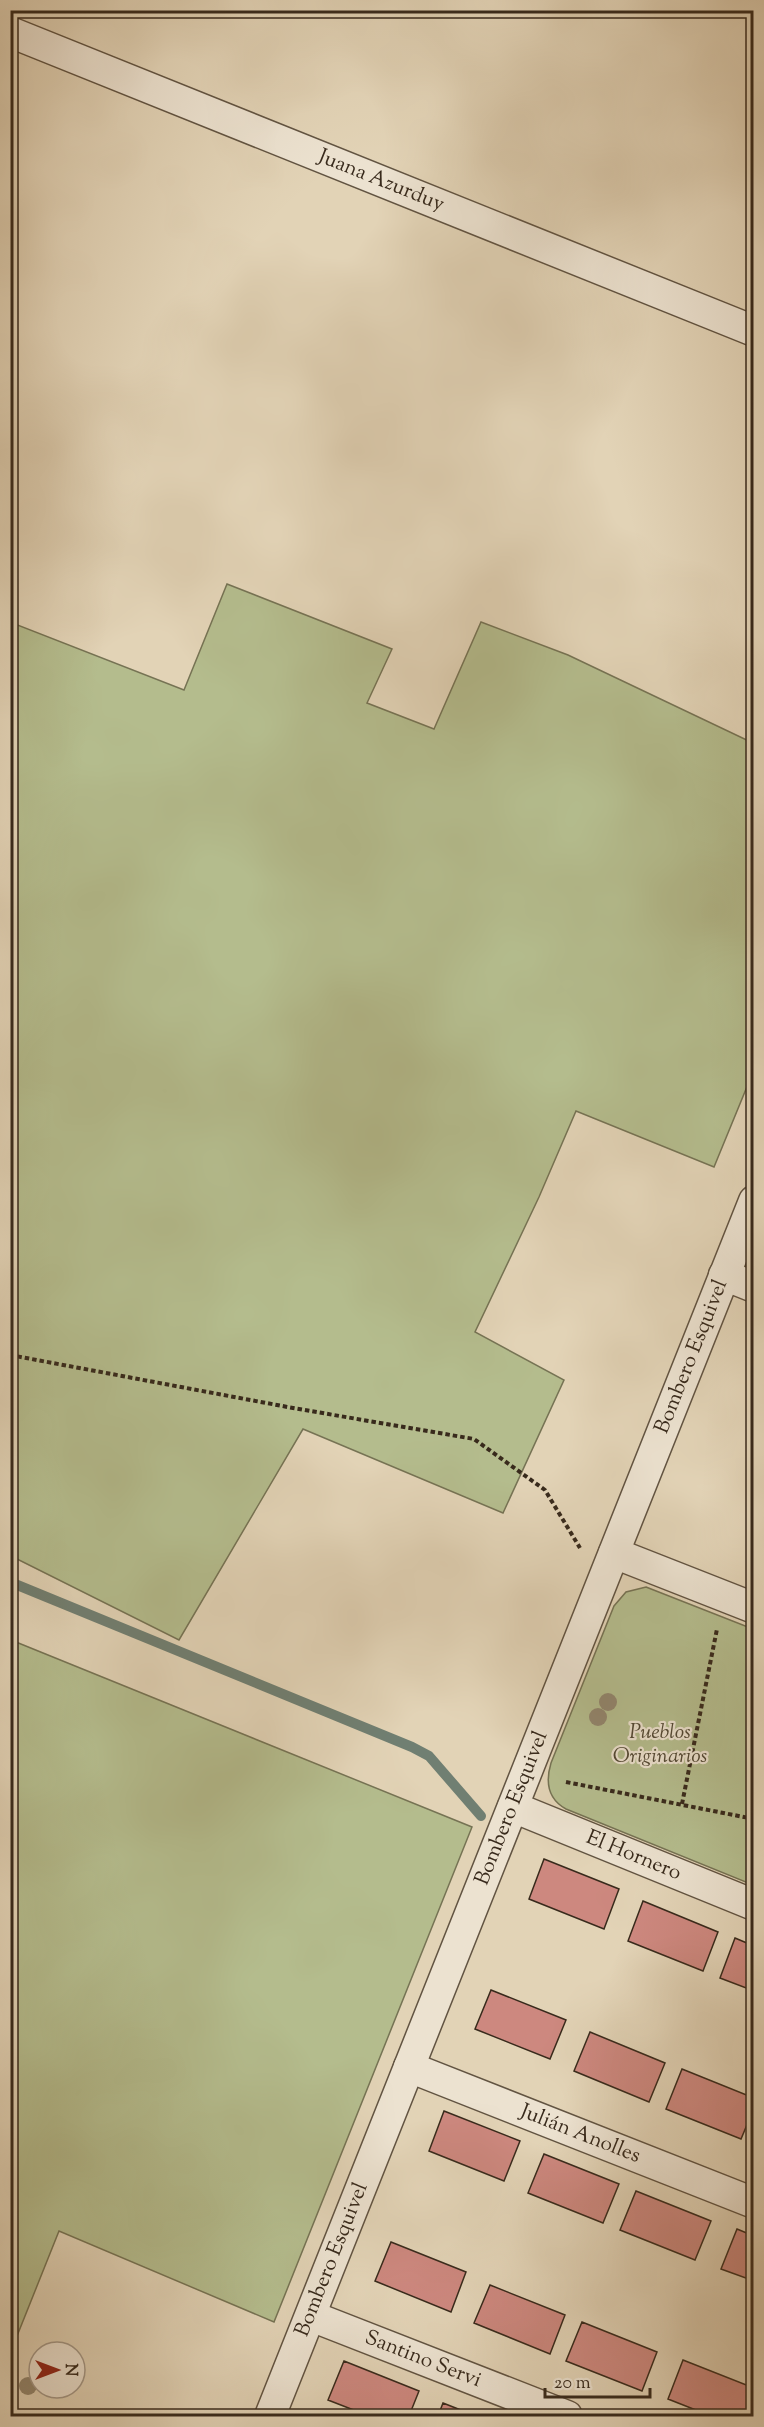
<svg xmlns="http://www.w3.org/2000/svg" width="764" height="2427" font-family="'Sorts Mill Goudy',serif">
	<rect width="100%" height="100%" fill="#e2d3b6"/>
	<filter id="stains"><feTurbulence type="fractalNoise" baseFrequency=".00333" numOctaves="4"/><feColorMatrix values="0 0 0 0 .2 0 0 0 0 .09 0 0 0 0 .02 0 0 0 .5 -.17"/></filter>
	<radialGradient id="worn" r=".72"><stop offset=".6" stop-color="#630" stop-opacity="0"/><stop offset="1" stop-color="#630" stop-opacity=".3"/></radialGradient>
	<path fill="#b4bc8d" stroke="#767354" stroke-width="1.5" d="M227 584 392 649 367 703 434 729 481 622 568 655 753 743V1072L714 1167 576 1111 539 1197 475 1332 564 1380 503 1513 303 1429 179 1640 11 1556 10 622 184 690Z
		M646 1587 753 1629V1885L566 1809C548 1799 545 1783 551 1763L614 1606 626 1592Z
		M11 1640 472 1827 274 2322 59 2231 11 2351Z"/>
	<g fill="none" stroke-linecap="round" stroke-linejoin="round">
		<path stroke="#707f72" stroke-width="10" d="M10 1582 412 1747 429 1756 481 1816"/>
	</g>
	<path fill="#cd887f" stroke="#382a1c" stroke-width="1.5" d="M544 1859 619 1889 604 1929 529 1899Z
		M643 1901 718 1932 703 1971 628 1941Z
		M735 1938 754 1946V1991L720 1978Z
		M491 1990 566 2020 550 2059 475 2029Z
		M590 2032 665 2063 649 2102 574 2071Z
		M682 2069 754 2098V2108L741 2139 666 2109Z
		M444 2111 520 2141 504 2181 429 2151Z
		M544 2154 619 2184 603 2223 528 2193Z
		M636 2191 711 2221 695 2260 620 2230Z
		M737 2229 754 2236V2281L721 2269Z
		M391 2242 466 2272 451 2312 375 2281Z
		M490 2285 565 2315 550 2354 474 2323Z
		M582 2322 657 2352 642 2391 566 2361Z
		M683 2360 754 2388V2404L748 2416H711L668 2399Z
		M344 2361 419 2391 409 2416H369L328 2400Z
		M443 2403 476 2416H438Z"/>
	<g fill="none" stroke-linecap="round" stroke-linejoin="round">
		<g stroke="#625442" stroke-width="33">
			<g id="minor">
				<path id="s1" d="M10 32 754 331"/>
				<path d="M724 1275 754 1287"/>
				<path d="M614 1553 754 1608"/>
				<path id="s2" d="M513 1807 754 1905"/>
				<path id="s3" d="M409 2067 754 2203"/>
				<path id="s4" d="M311 2316 567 2416"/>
				<path id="s5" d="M270 2416 754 1201"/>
			</g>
		</g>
		<path stroke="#382a1c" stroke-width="4" stroke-dasharray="4.5 3" stroke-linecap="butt" d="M10 1355 293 1408 474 1439 545 1490 580 1548
			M566 1782 754 1819
			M682 1804 717 1629"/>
		<use href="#minor" stroke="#ece2d0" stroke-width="30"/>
	</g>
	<g fill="#92866e">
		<circle cx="608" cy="1702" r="9"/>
		<circle cx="598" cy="1717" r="9"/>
		<circle cx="28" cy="2386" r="9"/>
	</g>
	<g text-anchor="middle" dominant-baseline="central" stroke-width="4.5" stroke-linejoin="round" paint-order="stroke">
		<g font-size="21" fill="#382a1c" stroke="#ece2d0">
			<text stroke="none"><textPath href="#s1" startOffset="400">Juana Azurduy</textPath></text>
			<text stroke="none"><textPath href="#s5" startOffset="1140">Bombero Esquivel</textPath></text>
			<text stroke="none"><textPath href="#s5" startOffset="654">Bombero Esquivel</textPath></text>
			<text stroke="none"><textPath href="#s2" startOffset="130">El Hornero</textPath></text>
			<text stroke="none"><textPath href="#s3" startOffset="184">Julián Anolles</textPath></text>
			<text stroke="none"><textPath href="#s5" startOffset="168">Bombero Esquivel</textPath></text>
			<text stroke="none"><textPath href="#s4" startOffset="120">Santino Servi</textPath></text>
		</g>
		<g font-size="21" font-style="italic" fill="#514733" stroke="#ece2d0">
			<text x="660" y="1733">Pueblos<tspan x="660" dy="24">Originarios</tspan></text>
		</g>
	</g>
	<rect width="764" height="2427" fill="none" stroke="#e2d3b6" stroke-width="36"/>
	<rect x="12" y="12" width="740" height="2403" fill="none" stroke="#382a1c" stroke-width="3"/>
	<rect x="18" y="18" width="728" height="2391" fill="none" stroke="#382a1c" stroke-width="1.5"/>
	<g transform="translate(57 2370) rotate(90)"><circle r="28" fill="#ece2d0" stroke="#a49888" stroke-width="1.5"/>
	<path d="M0-4.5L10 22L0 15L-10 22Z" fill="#8f2418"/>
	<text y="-9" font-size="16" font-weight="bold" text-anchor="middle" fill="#382a1c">N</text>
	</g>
	<path d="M545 2388v9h105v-9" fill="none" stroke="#382a1c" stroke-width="3"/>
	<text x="554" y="2388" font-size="18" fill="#382a1c" stroke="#ece2d0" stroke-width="4.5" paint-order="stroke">20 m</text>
	<rect width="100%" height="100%" filter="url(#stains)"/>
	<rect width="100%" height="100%" fill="url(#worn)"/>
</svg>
